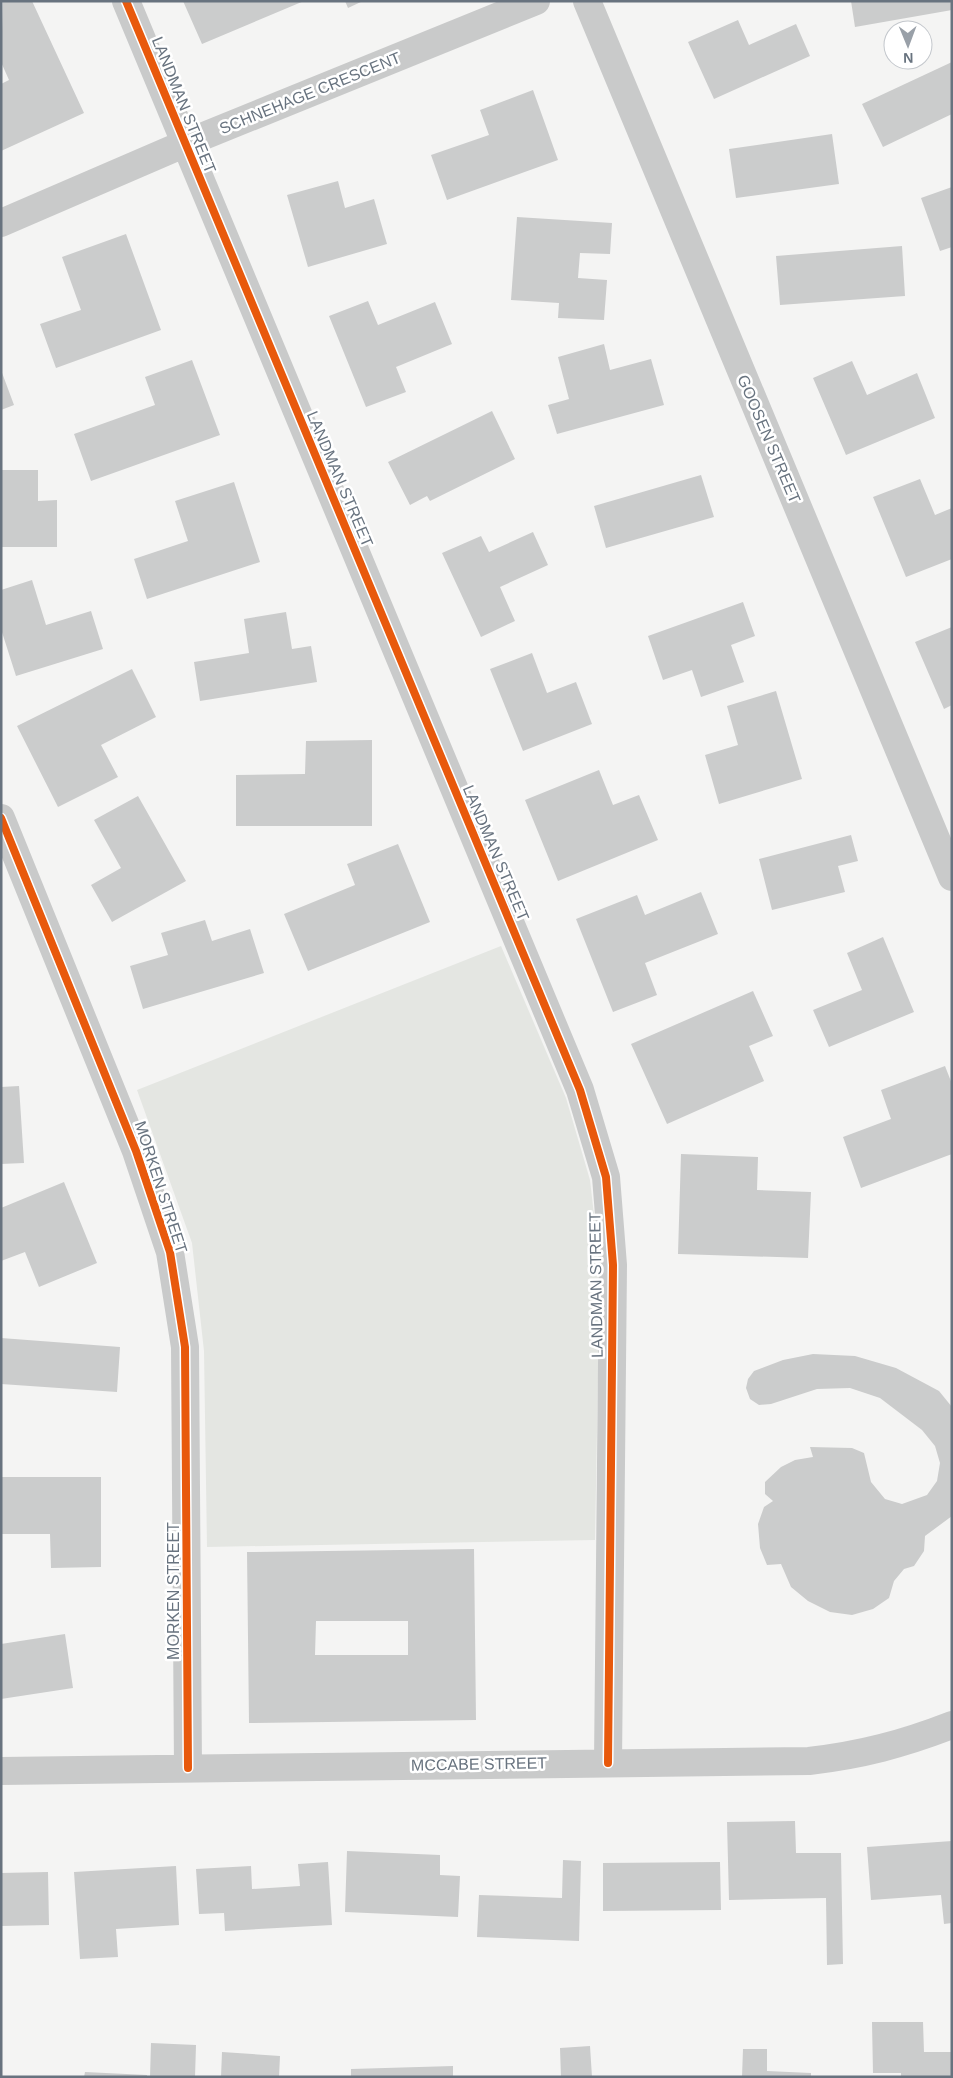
<svg xmlns="http://www.w3.org/2000/svg" width="953" height="2078" font-family="Helvetica,sans-serif">
	<rect width="100%" height="100%" fill="#f4f4f3"/>
	<path fill="#e4e6e2" d="M501 946 566 1098 590 1180 600 1268 595 1540 207 1547 204 1351 192 1243 137 1090Z"/>
	<path fill="#cbcccc" fill-rule="evenodd" d="M3 1H32L84 113 1 151V84L9 80 1 62Z
		M183 1H304L202 44Z
		M345 1H363L348 8Z
		M851 1H952V10L855 27Z
		M738 20 749 45 796 24 810 56 714 99 688 42Z
		M952 62V114L883 147 862 104Z
		M533 90 558 160 447 200 431 155 489 135 480 110Z
		M832 134 839 184 736 198 729 149Z
		M338 181 345 208 374 199 387 244 308 267 287 195Z
		M952 187V247L940 251 921 198Z
		M517 217 612 223 610 254 580 253 578 278 607 280 604 320 558 318 559 303 511 300Z
		M126 234 161 330 56 368 40 324 81 310 62 257Z
		M902 246 905 296 780 305 776 256Z
		M368 301 378 325 435 302 452 344 396 367 406 392 366 407 329 316Z
		M604 344 610 370 651 359 664 405 557 434 548 405 569 399 558 357Z
		M192 360 220 435 91 481 74 434 155 405 145 377Z
		M852 361 867 395 917 373 935 418 846 455 813 378Z
		M1 370 14 405 1 410Z
		M492 411 515 459 430 501 427 496 410 505 388 462Z
		M1 470H38V501L57 500V547H1Z
		M701 475 714 517 606 548 594 506Z
		M920 479 935 515 952 508V559L906 577 873 497Z
		M234 482 260 562 147 599 134 559 188 541 175 501Z
		M533 532 548 565 500 587 515 621 481 637 442 553 481 536 489 552Z
		M32 580 46 625 91 611 103 649 16 676 1 629V590Z
		M743 602 755 636 731 645 744 682 701 697 692 670 663 680 648 636Z
		M286 612 292 649 311 646 317 682 200 701 194 662 249 653 244 619Z
		M952 627V705L944 709 915 642Z
		M532 653 547 693 576 682 592 724 523 751 490 669Z
		M132 669 156 717 101 745 118 777 58 807 17 726Z
		M776 691 802 779 719 804 705 755 738 745 727 706Z
		M372 740V826H236V775L305 774 306 741Z
		M599 770 613 805 639 795 658 840 558 881 525 800Z
		M138 796 186 881 112 922 91 885 121 868 94 820Z
		M851 835 858 861 838 866 845 892 772 910 759 859Z
		M398 844 430 922 308 971 284 914 355 885 347 864Z
		M701 892 718 934 645 963 657 995 613 1012 576 919 637 895 645 915Z
		M205 920 212 941 250 929 264 973 143 1009 130 966 168 955 161 933Z
		M883 937 914 1012 829 1047 813 1010 862 990 847 953Z
		M753 991 773 1036 749 1046 764 1081 667 1124 631 1044Z
		M945 1066 952 1084V1154L861 1188 843 1137 891 1119 881 1090Z
		M19 1086 24 1163 1 1164V1087Z
		M681 1154 758 1157 757 1190 811 1192 808 1258 678 1254Z
		M64 1182 97 1263 39 1287 25 1252 1 1261V1208Z
		M1 1338 120 1347 117 1392 1 1384Z
		M813 1354 855 1356 896 1368 939 1391 952 1407V1516L925 1536 924 1551 914 1566 904 1569 894 1581 889 1598 873 1609 852 1615 830 1612 808 1601 791 1587 781 1564 767 1565 760 1548 758 1524 764 1507 773 1501 765 1494V1482L781 1467 795 1460 813 1457 810 1447 852 1448 864 1453 871 1482 885 1499 902 1504 927 1495 937 1481 940 1463 935 1446 922 1430 880 1398 850 1388 817 1389 771 1404 759 1405 750 1399 746 1388 748 1379 754 1371 783 1360Z
		M1 1477H101V1567L51 1568 50 1534H1Z
		M474 1549 476 1720 249 1723 247 1552ZM316 1621H408V1655H315Z
		M65 1634 73 1688 1 1699V1644Z
		M795 1821 796 1853H841L843 1964 827 1965 826 1898 729 1900 727 1822Z
		M952 1841V1923L944 1924 941 1895 871 1900 867 1847Z
		M347 1851 440 1855V1875L460 1876 458 1917 345 1912Z
		M563 1860 581 1861 579 1941 477 1937 479 1895 562 1898Z
		M328 1862 332 1925 225 1931 224 1913 199 1914 196 1869 251 1866 252 1889 300 1886 298 1864Z
		M720 1862 721 1910 603 1911V1863Z
		M176 1866 179 1925 116 1929 118 1957 80 1959 74 1872Z
		M48 1872 49 1925 1 1926V1873Z
		M872 2022H923L924 2052H952V2077H901V2073H873Z
		M151 2043 196 2045 195 2077H150Z
		M590 2046 592 2077H561L560 2048Z
		M743 2049H767V2071L811 2073V2077H742Z
		M222 2052 280 2056 279 2077H221Z
		M453 2066V2077H351V2069Z
		M85 2072 147 2075V2077H84Z"/>
	<g fill="none" stroke-linecap="round" stroke-linejoin="round">
		<path stroke="#c9caca" stroke-width="28" d="M126 1 580 1090 606 1177 613 1265 608 1763
			M587 1 952 877
			M1 223 184 144 536 1
			M1 818 136 1151 170 1252 185 1347 188 1768
			M1 1771 809 1761C861 1755 903 1744 952 1725"/>
		<g stroke="#fff" stroke-width="11">
			<path id="cycleway" d="M126 1 580 1090 606 1177 613 1265 608 1763
				M1 818 136 1151 170 1252 185 1347 188 1768"/>
		</g>
		<use href="#cycleway" stroke="#e8590c" stroke-width="8"/>
	</g>
	<g text-anchor="middle" dominant-baseline="central" stroke-width="5" stroke-linejoin="round" paint-order="stroke">
		<g font-size="16" fill="#68737f" stroke="#fff">
			<text transform="translate(310 93) rotate(-22)">SCHNEHAGE CRESCENT</text>
			<text transform="translate(184 105) rotate(68)">LANDMAN STREET</text>
			<text transform="translate(769 439) rotate(67)">GOOSEN STREET</text>
			<text transform="translate(340 479) rotate(67)">LANDMAN STREET</text>
			<text transform="translate(496 853) rotate(67)">LANDMAN STREET</text>
			<text transform="translate(161 1187) rotate(72)">MORKEN STREET</text>
			<text transform="translate(596 1285) rotate(-91)">LANDMAN STREET</text>
			<text transform="translate(173 1591) rotate(-90)">MORKEN STREET</text>
			<text transform="translate(479 1764) rotate(-1)">MCCABE STREET</text>
		</g>
	</g>
	<rect width="953" height="2078" fill="none" stroke="#68737f" stroke-width="5"/>
	<g transform="translate(908 45) rotate(179)"><circle r="24" fill="#ffffff" stroke="#c3c7cc"/>
	<path d="M0-4L9 19L0 12L-9 19Z" fill="#99a0a8"/>
	<text y="-8" font-size="14" font-weight="bold" text-anchor="middle" fill="#68737f">N</text>
	</g>
</svg>
